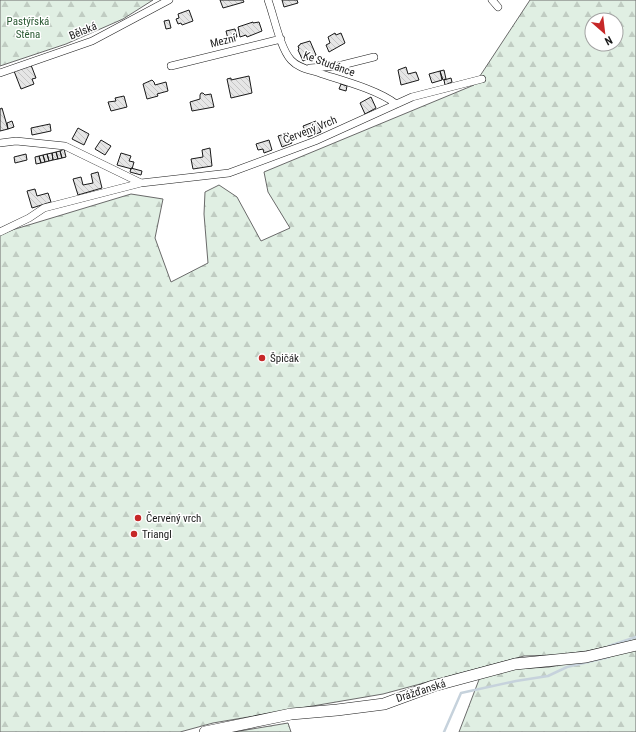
<svg xmlns="http://www.w3.org/2000/svg" width="636" height="732" font-family="'Roboto Condensed',sans-serif">
	<defs>
		<pattern id="forest-firs" width="22" height="20" patternUnits="userSpaceOnUse"><rect width="22" height="20" fill="#e0efe3"/><path d="M5 1l3.5 6h-7zM16 11l3.5 6h-7z" fill="#c0ccc2"/></pattern>
		<pattern id="building-back-hatch" width="6" height="6" patternUnits="userSpaceOnUse"><rect width="6" height="6" fill="#e6e6e6"/><path d="M-1 5l2 2M0 0l6 6M5-1l2 2" fill="none" stroke="#c5c5c5"/></pattern>
	</defs>
	<rect width="100%" height="100%" fill="#fff"/>
	<path fill="url(#forest-firs)" stroke="#6a6a6a" fill-rule="evenodd" d="M0 0H153L123 19 66 44 0 66Z
		M530 0H636V640L587 651 557 655 524 656 383 694 213 723 180 732H0V235L12 230 131 194 163 199 155 238 171 282 208 263 204 214 205 192 219 185 237 197 261 241 290 228 268 192 264 172 474 85ZM592 20H616V44H592Z
		M636 649V732H459L480 677 513 669 549 667Z
		M288 723 291 732H234Z"/>
	<g fill="none" stroke-linecap="round" stroke-linejoin="round">
		<path stroke="#c6d2dc" stroke-width="2.5" d="M609 649V646L636 637
			M444 732 461 693 516 681 548 676 567 667 609 657 608 654"/>
	</g>
	<path fill="url(#building-back-hatch)" stroke="#1a1a1a" d="M220 0H243L244 2 223 8Z
		M282 0H297L298 3 284 7Z
		M189 10 193 21 182 25 181 23 178 24 176 19 179 18 178 14Z
		M169 20 171 28 166 29 164 21Z
		M253 22V23L259 22 262 31 247 37 246 35 240 37 238 27Z
		M235 29 237 37 228 39 226 31Z
		M335 33 336 35 341 33 345 43 329 52 326 45 330 43 328 37Z
		M310 41 316 55 303 61 298 50 299 49 298 46 300 45V44Z
		M31 65 36 78 32 79 34 84 21 89 14 71Z
		M406 67 408 74 416 72 419 80 401 85 398 70Z
		M444 70 446 79 443 80 440 71Z
		M440 71 442 80 432 83 429 74Z
		M249 76 252 93 231 98 227 79 231 78V80Z
		M451 78 452 82 445 85 444 80Z
		M152 80 154 82 155 85 166 82 168 91 157 94 158 96 147 99 143 84Z
		M341 84 347 86 346 91 339 89Z
		M201 93H203L205 95 211 94 214 107 192 111 190 102 200 99V95Z
		M124 96 127 107 111 111 108 102 116 101 115 98Z
		M371 97 376 108 365 114 360 103Z
		M2 108 8 129 0 131V109Z
		M12 121 14 127 8 129 7 123Z
		M316 121 321 132 308 137 303 126Z
		M50 124 51 131 32 135 31 128Z
		M78 128 89 134 84 145 72 139Z
		M288 133 292 143 282 147 278 136Z
		M101 140 111 146 105 155 95 149Z
		M269 140 272 150 264 153 263 149 258 150 256 144Z
		M210 148 212 166 193 169 191 159 203 157 202 150Z
		M64 149 66 157 62 158 60 151Z
		M60 151 62 158 58 159 56 152Z
		M56 152 58 159 53 160 52 153Z
		M52 153 53 160 49 161 47 154Z
		M121 153 131 156 129 161 134 162 132 169 117 165Z
		M26 154 27 160 15 163 14 157Z
		M47 154 49 161 45 162 43 155Z
		M43 155 45 162 41 163 39 156Z
		M39 156 41 163 36 164 35 157Z
		M131 168 142 171 141 175 130 172Z
		M98 172 102 188 78 195 73 179 81 177 83 185 93 183 91 174Z
		M35 189 37 196 48 193 51 202 32 208 27 191Z"/>
	<g fill="none" stroke-linecap="round" stroke-linejoin="round">
		<g stroke="#1a1a1a" stroke-width="8">
			<path id="street" d="M268 0C274 16 280 48 291 60 299 69 312 70 322 74 344 81 378 90 396 104
				M492 0 498 7
				M171 66 281 39
				M310 68 338 66 374 57
				M0 73 92 41 169 0
				M0 143 16 141 65 146 141 183 229 173 315 141 412 97 482 79
				M0 232 29 218 44 208 141 183"/>
		</g>
		<g stroke="#1a1a1a" stroke-width="12">
			<path id="secondary" d="M205 732 291 714 337 710 384 704 433 686 515 664 586 657 636 645"/>
		</g>
		<use href="#street" stroke="#fff" stroke-width="7"/>
		<use href="#secondary" stroke="#fff" stroke-width="11"/>
	</g>
	<g fill="#c62828" stroke="#fff" stroke-width="1.5">
		<circle cx="262" cy="358" r="4"/>
		<circle cx="138" cy="518" r="4"/>
		<circle cx="134" cy="534" r="4"/>
	</g>
	<g text-anchor="middle" dominant-baseline="central" stroke-width="3" stroke-linejoin="round" paint-order="stroke">
		<g font-size="11" fill="#2b5a34" stroke="#fff">
			<text x="28" y="21">Pastýřská<tspan x="28" dy="13">Stěna</tspan></text>
		</g>
		<g font-size="11" fill="#1a1a1a" stroke="#fff">
			<text transform="translate(83 31) rotate(-22)">Bělská</text>
			<text transform="translate(223 41) rotate(-14)">Mezní</text>
			<text transform="translate(329 64) rotate(20)">Ke Studánce</text>
			<text transform="translate(310 130) rotate(-22)">Červený Vrch</text>
			<text transform="translate(421 691) rotate(-18)">Drážďanská</text>
		</g>
		<g font-size="11" fill="#1a1a1a" stroke="#fff" text-anchor="start">
			<text x="270" y="358">Špičák</text>
			<text x="146" y="518">Červený vrch</text>
			<text x="142" y="534">Triangl</text>
		</g>
	</g>
	<g transform="translate(604 32) rotate(152)"><circle r="19" fill="#ffffff" stroke="#a3a3a3"/>
	<path d="M0-3L7 15L0 10L-7 15Z" fill="#c62828"/>
	<text y="-6" font-size="11" font-weight="bold" text-anchor="middle" fill="#1a1a1a">N</text>
	</g>
</svg>
